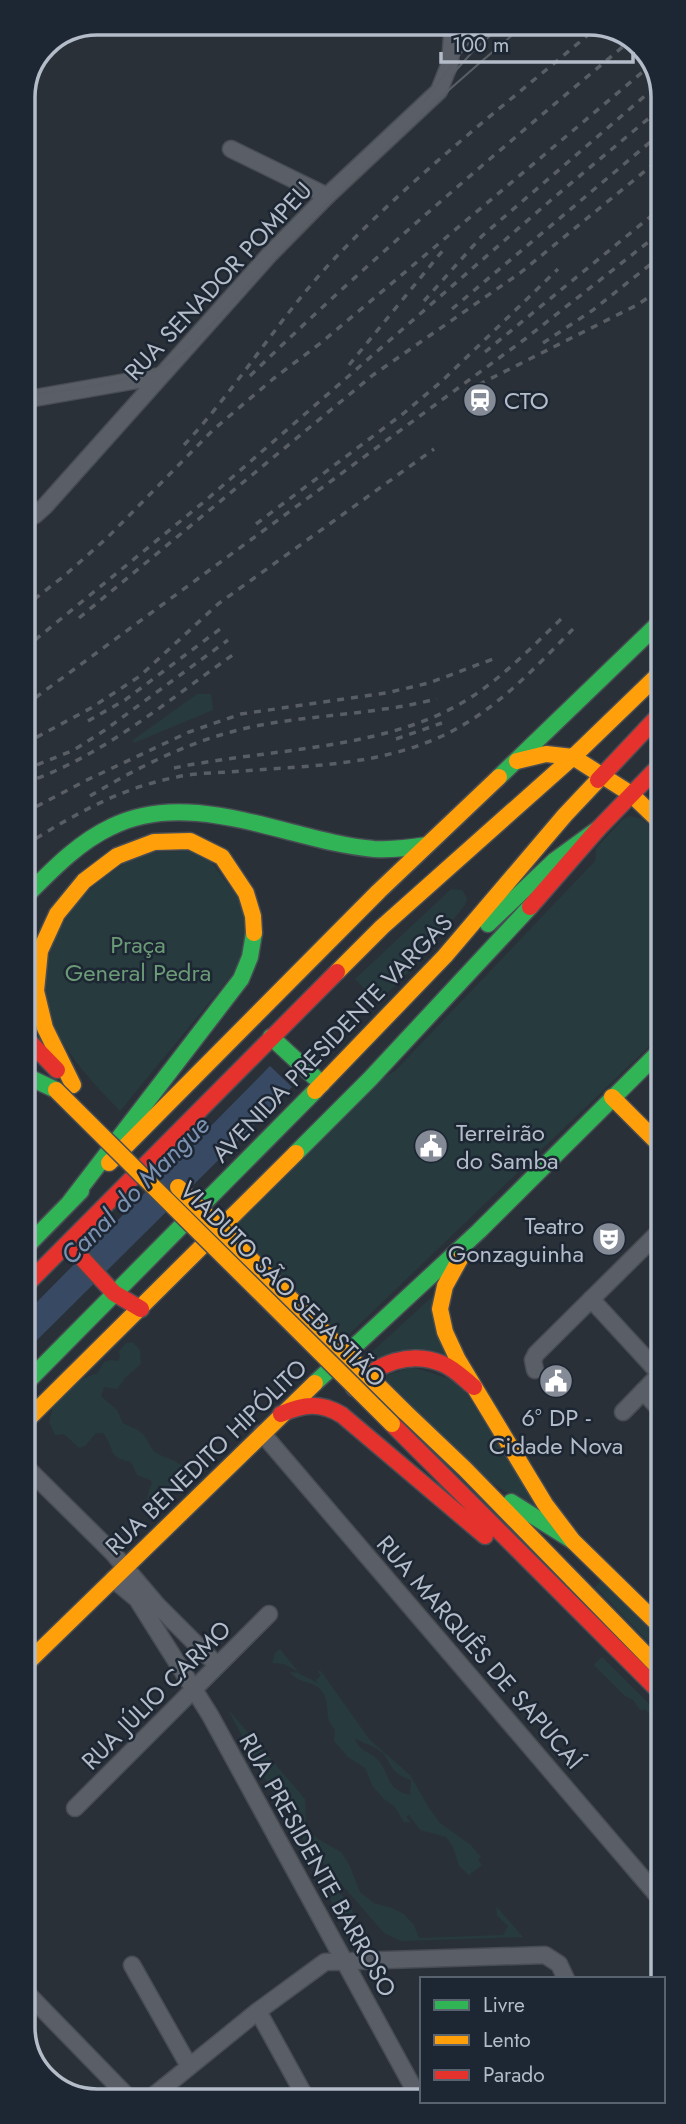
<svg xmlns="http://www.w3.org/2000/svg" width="686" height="2124" font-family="Jost,sans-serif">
	<rect width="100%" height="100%" fill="#2a3038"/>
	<path fill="#273a3e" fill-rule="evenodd" d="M197 694H211L213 710 134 743 133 740Z
		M630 816 642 819 662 839V1034L343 1340 232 1229 375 1083 395 1071 595 861 596 848 623 819Z
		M190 851 211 862 242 903 247 935 236 970 120 1111C94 1084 59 1048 49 1011 33 955 72 896 118 868 125 863 134 856 141 854 156 851 174 852 190 851Z
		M451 889 462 890 467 898 465 905 419 961 378 1003 355 979Z
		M433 1296 447 1355 363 1360Z
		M133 1342 140 1350 141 1364 126 1377 117 1389 104 1387 101 1396 117 1410 123 1423C130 1427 137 1428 143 1434 147 1439 151 1449 155 1452 164 1458 177 1460 184 1468 183 1477 181 1475 176 1481 167 1491 177 1518 151 1510 144 1501 148 1493 152 1483L150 1480 137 1475 131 1462C105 1456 117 1451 103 1433H96L85 1446 79 1448 64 1434 55 1435 49 1422C50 1416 53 1406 56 1401 62 1392 87 1374 97 1374L104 1362 110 1360 118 1361 120 1358 119 1351 126 1343Z
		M413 1367 459 1382 542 1515 492 1483 380 1377Z
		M601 1581 663 1639V1657L595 1587Z
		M280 1649 300 1674 318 1683 316 1680 321 1675 318 1672 320 1670 370 1740 410 1775 429 1808 440 1823 471 1845 481 1857 478 1860 482 1865 470 1874 471 1877 459 1866 453 1847 446 1837 420 1830 409 1815 406 1817 411 1822H404L395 1807 384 1799 373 1787 365 1768 348 1757 334 1741 335 1729C323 1720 331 1705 323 1693 315 1679 298 1685 290 1672L300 1673 284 1664 272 1663 275 1653ZM355 1738C362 1743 372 1745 379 1750 393 1760 386 1772 411 1780L410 1795C383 1788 392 1775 378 1760 369 1751 359 1752 355 1738Z
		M602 1657 663 1718V1731L645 1709 641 1711 633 1700 625 1696 594 1665Z
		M227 1708 305 1799 306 1823 310 1832 318 1839 341 1852 349 1864 360 1892 374 1903 392 1908 404 1914 414 1925 419 1938 503 1935 508 1926 497 1916 496 1906 523 1937 401 1941 384 1933 303 1840 297 1826V1814L287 1813 281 1808Z
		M329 1886C341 1892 356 1908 354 1922L347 1928 333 1906 325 1887Z"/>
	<path fill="#384963" d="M270 1066 292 1087 24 1353V1315Z"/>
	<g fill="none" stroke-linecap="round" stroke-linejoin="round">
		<g stroke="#484c53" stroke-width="19">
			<path id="street" d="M231 149 327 196
				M23 400 160 376
				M23 520 35 515 45 506 270 254 327 196 439 91 450 63 453 23
				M591 1299 660 1374 662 1372
				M535 1370 533 1360 536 1354 662 1229
				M643 1391 662 1412
				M623 1412 660 1374
				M262 1433 663 1902
				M24 1465 113 1553 157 1605 217 1665
				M113 1579 137 1599 210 1715 420 2100
				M75 1808 269 1614
				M132 1965 189 2066
				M25 1991 132 2101
				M258 2011 307 2100
				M147 2101 258 2011 325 1962 545 1955 559 1964 566 1979"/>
		</g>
		<g stroke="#484c53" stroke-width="19">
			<path id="fast" d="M499 777 662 620
				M24 898C50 872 77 843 111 827 192 786 291 842 374 849 392 850 409 848 427 845
				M488 924 554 861 598 829
				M271 1037 322 1084
				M24 1075 56 1090
				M296 1153 370 1079 530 907
				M69 1203 241 979 250 957 254 933
				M24 1249 81 1191
				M315 1383 479 1231 662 1049
				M24 1385 315 1091
				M511 1502 573 1541"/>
		</g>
		<g stroke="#484c53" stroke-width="19">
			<path id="slow" d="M517 761 546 754 573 757 631 794 662 824
				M337 972 382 927 573 757 662 671
				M73 1085 45 1028 36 991 40 951 57 914 84 881 117 856 154 842 190 841 222 857 246 893 253 916 254 933
				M315 1091 445 956 565 815 598 780
				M612 1097 662 1147
				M109 1163 379 891 499 777
				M460 1259 445 1286 440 1309 445 1332 458 1360 545 1504 573 1541 663 1629
				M404 1411 465 1469 657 1666
				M24 1423 296 1153
				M25 1665 315 1383"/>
		</g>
		<g stroke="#484c53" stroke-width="19">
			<path id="jam" d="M598 780 662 712
				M530 907 598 829 662 763
				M24 1036 57 1070
				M68 1243 114 1293 141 1309
				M24 1287 337 972
				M354 1388C377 1363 410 1350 443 1364 455 1369 464 1379 474 1387
				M281 1414C304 1404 320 1402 342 1415L485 1536
				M392 1424 663 1695"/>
		</g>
		<use href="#street" stroke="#5a5e66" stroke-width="16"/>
		<use href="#fast" stroke="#30b455" stroke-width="16"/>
		<use href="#slow" stroke="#ff9f0a" stroke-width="16"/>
		<use href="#jam" stroke="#e5322d" stroke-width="16"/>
		<path stroke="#595d64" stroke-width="2" d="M450 77 475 49 505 23
			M425 100 484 23
			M23 393C51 396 133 380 159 368 173 362 184 353 195 343 299 229 408 121 527 23"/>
		<path stroke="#595d64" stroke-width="3.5" stroke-dasharray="7 7" stroke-linecap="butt" d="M424 301 482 236 661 82
			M452 309 661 133
			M543 343 593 310 661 256
			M485 352 661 208
			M349 365 444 249
			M250 376C372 257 502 148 632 39
			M466 391 637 305 661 289
			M184 445C239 386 280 316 335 258 416 173 511 100 600 25
			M256 524 404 413 442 381 558 269
			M23 608 64 576 107 538 213 430 273 379 322 342 652 64
			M79 618 373 375 520 273 661 158
			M24 649 205 501 551 200 661 108
			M24 706 525 339 661 232
			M88 721 125 700 220 629
			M396 739 442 723
			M24 744 91 708 140 676 218 604 434 449
			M174 768C269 748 390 751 473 696 506 674 533 646 561 619
			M24 770 74 750 105 730 228 640
			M24 783C103 757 169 699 237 652
			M90 796C133 770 182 745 231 732 281 718 333 717 384 709 402 707 419 703 437 699
			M24 813 89 779 189 732 241 714 386 693 429 683 493 659
			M24 846C73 815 120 788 177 777 194 773 213 773 230 772 297 766 365 767 428 742 488 719 530 673 573 629"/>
		<g stroke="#484c55" stroke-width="19" stroke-linecap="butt">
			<path id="slow-bridge" d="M56 1090 392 1424
				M178 1187 404 1411"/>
		</g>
		<use href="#slow-bridge" stroke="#ff9f0a" stroke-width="16"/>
	</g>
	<defs>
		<g id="station-disc" transform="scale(1.75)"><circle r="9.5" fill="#848b96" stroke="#1d2633"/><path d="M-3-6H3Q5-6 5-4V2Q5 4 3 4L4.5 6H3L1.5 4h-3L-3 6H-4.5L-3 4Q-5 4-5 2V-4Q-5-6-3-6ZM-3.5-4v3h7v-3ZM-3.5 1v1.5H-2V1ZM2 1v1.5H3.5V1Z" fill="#fff"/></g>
		<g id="civic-disc" transform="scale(1.75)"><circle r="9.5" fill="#848b96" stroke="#1d2633"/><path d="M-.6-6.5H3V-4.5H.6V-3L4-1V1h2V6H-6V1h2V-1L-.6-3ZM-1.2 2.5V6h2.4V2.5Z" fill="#fff"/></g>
		<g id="theatre-disc" transform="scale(1.75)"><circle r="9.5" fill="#848b96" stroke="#1d2633"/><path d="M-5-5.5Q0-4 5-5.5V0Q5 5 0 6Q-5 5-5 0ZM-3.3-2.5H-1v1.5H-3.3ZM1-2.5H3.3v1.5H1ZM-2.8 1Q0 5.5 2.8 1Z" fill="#fff"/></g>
	</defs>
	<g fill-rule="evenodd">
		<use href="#station-disc" x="480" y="400"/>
		<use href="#civic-disc" x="431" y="1146"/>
		<use href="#theatre-disc" x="609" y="1239"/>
		<use href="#civic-disc" x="556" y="1381"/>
	</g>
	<g text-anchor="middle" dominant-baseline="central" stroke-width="5" stroke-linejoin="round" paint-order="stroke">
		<g font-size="24" fill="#b4bcc9" stroke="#1d2633">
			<text transform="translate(218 281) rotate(-47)">RUA SENADOR POMPEU</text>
			<text transform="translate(332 1038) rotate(-46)">AVENIDA PRESIDENTE VARGAS</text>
			<text transform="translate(283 1284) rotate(45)">VIADUTO SÃO SEBASTIÃO</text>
			<text transform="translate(206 1457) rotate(-44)">RUA BENEDITO HIPÓLITO</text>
			<text transform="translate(480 1652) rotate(49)">RUA MARQUÊS DE SAPUCAÍ</text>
			<text transform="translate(156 1695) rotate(-45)">RUA JÚLIO CARMO</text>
			<text transform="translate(318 1865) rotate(61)">RUA PRESIDENTE BARROSO</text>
		</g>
		<g font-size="24" fill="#b4bcc9" stroke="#1d2633" text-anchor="start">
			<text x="504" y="400">CTO</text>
			<text x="456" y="1132">Terreirão<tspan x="456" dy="28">do Samba</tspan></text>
			<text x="584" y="1225" text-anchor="end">Teatro<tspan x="584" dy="28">Gonzaguinha</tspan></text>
			<text x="556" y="1417" text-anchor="middle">6º DP -<tspan x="556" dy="28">Cidade Nova</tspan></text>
		</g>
		<g font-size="24" fill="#6b9a76" stroke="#1d2633">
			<text x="138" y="944">Praça<tspan x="138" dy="28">General Pedra</tspan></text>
		</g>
		<g font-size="26" font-style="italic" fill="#7c92b1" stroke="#1d2633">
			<text transform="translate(135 1190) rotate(-45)">Canal do Mangue</text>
		</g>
	</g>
	<path d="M0 0H686V2124H0ZM97 35H589A62 62 0 0 1 651 97V2027A62 62 0 0 1 589 2089H97A62 62 0 0 1 35 2027V97A62 62 0 0 1 97 35Z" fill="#1d2633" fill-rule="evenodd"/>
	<path fill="none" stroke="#b4bcc9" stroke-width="3.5" d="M97 35H589A62 62 0 0 1 651 97V2027A62 62 0 0 1 589 2089H97A62 62 0 0 1 35 2027V97A62 62 0 0 1 97 35Z"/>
	<rect x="420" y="1977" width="245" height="126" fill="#1d2633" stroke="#59626f" stroke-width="2"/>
	<rect x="434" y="2000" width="35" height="10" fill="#30b455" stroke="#59626f" stroke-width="2"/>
	<text x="483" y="2012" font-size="21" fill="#b4bcc9">Livre</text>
	<rect x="434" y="2035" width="35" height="10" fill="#ff9f0a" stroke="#59626f" stroke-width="2"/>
	<text x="483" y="2047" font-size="21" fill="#b4bcc9">Lento</text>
	<rect x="434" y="2070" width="35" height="10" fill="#e5322d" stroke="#59626f" stroke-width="2"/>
	<text x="483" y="2082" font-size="21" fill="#b4bcc9">Parado</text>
	<path d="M441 52v10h192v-10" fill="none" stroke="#b4bcc9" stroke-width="3.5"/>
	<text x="452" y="52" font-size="21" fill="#b4bcc9" stroke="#1d2633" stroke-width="5" paint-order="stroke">100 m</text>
</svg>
